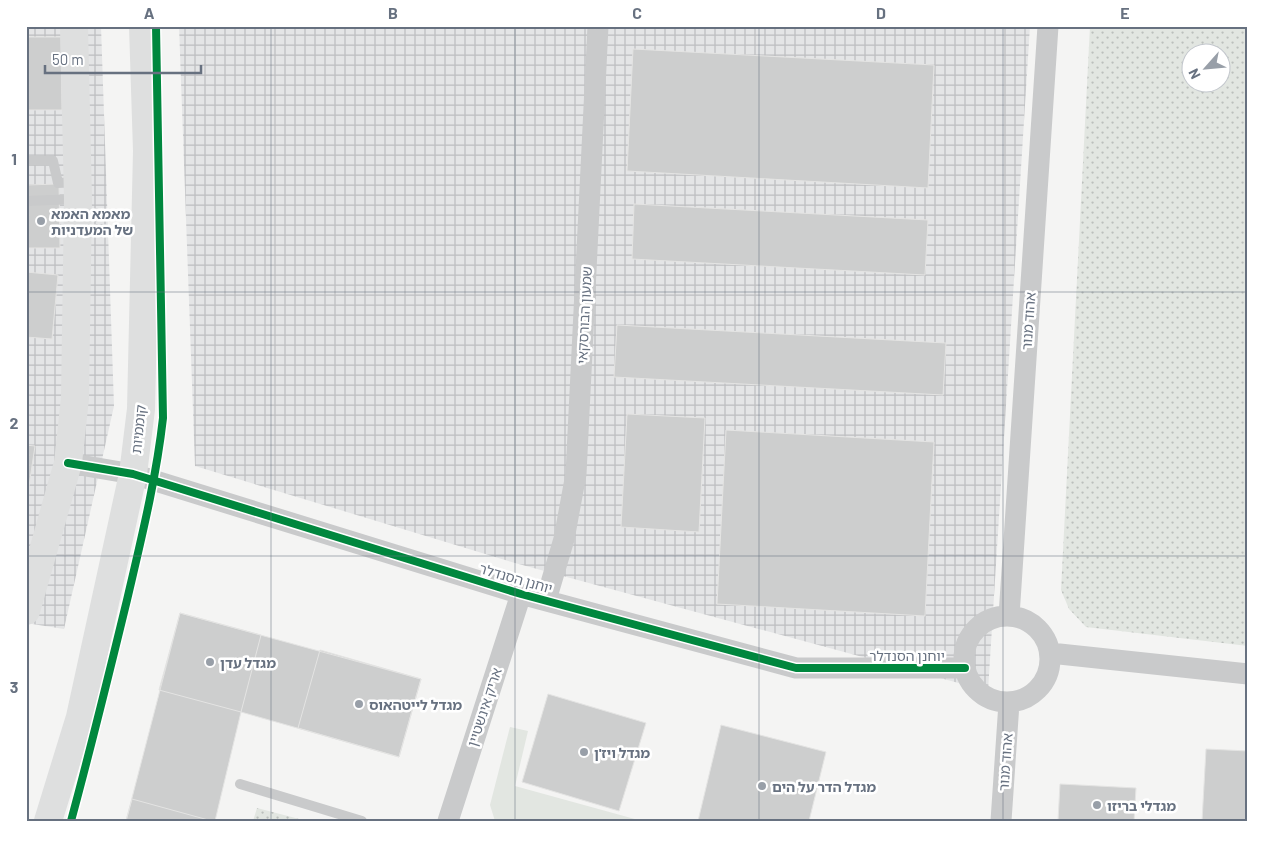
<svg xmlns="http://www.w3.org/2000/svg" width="1274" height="847" font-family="Barlow,'Noto Sans Hebrew',sans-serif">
	<defs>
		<pattern id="industrial-grid" width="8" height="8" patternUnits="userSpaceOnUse" patternTransform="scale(1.25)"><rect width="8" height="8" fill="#e4e5e6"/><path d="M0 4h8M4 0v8" fill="none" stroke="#bdbec0"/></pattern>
		<pattern id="grass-dots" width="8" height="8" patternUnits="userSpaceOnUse" patternTransform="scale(1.25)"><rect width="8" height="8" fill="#e2e6e1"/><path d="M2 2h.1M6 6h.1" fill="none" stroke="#bbbfbc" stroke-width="1.8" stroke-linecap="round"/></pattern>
	</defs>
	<rect width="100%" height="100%" fill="#f4f4f3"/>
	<path fill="url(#industrial-grid)" d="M26 26H101L114 406 64 629 26 623Z
		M179 26H1030L988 691 515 563 195 466Z"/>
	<path fill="url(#grass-dots)" fill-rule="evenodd" d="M1090 26H1248V646L1086 627 1069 609 1061 590ZM1192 52H1222V82H1192Z
		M257 808 307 821H253Z"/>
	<path fill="#e2e6e1" d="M510 727 528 731 515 786 642 821H495L490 805Z"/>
	<path fill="#cdcece" stroke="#e4e4e3" d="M26 37H61L62 110H26Z
		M633 49 934 65 928 188 627 171Z
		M59 184 60 248H26V185Z
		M634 204 928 220 925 275 632 259Z
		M26 272 58 275 52 339 26 337Z
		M617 325 946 343 943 395 614 377Z
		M627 414 705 418 699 532 621 527Z
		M726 430 934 442 925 616 717 604Z
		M26 445 35 446 26 506Z
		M180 613 261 635 241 712 159 690Z
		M180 613 421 679 399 757 241 712 215 821H126Z
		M320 650 421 679 399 757 298 728Z
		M548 694 646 723 619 811 522 782Z
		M721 725 826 752 809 821H698Z
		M1206 749 1248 751V821H1202Z
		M1060 784 1136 788 1134 821H1058Z
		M132 799 212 821H126Z"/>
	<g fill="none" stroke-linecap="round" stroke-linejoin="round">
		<path stroke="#c9cacb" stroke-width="10" d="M26 160 53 161 58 183 77 182
			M26 201 78 199
			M240 784 362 821"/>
		<path stroke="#c9cacb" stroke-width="21" d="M68 463 133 474 521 594 796 668H965
			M546 600 564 539 576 474 598 26
			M964 659a43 43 0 1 1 86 0a43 43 0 1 1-86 0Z
			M1009 616 1048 26
			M1050 653 1248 674
			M448 821 521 594
			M1001 821 1009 703"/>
		<path stroke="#dedfdf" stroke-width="28" d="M26 611 68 463 75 398 78 199 74 26
			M48 821 80 717 133 474 141 409 147 151 143 26"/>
		<g stroke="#fff" stroke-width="11">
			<path id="cycleway" d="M68 463 133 474 521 594 796 668H965
				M71 821C91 747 109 674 127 600 141 540 156 480 163 418L156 26"/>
		</g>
		<use href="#cycleway" stroke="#00873e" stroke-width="8"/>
	</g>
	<path fill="none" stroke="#677180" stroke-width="1" stroke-opacity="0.55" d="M271 26V821M515 26V821M759 26V821M1003 26V821M26 292H1248M26 556H1248"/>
	<g fill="#989fa8" stroke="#fff" stroke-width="2">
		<circle cx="41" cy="221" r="5"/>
		<circle cx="210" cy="662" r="5"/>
		<circle cx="359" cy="704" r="5"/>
		<circle cx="584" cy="752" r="5"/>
		<circle cx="762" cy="786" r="5"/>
		<circle cx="1097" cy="805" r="5"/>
	</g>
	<g text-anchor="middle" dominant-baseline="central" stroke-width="5" stroke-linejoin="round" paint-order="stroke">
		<g font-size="14" font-weight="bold" fill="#677180" stroke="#fff" text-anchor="start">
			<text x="51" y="213">מאמא האמא<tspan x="51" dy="16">של המעדניות</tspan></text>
			<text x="220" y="662">מגדל עדן</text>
			<text x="369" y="704">מגדל לייטהאוס</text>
			<text x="594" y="752">מגדל ויז'ן</text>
			<text x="772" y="786">מגדל הדר על הים</text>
			<text x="1107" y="805">מגדלי בריזו</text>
		</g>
		<g font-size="14" fill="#677180" stroke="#fff">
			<text transform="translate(584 315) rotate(-87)">שמעון הבורסקאי</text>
			<text transform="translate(1028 321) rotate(-86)">אהוד מנור</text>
			<text transform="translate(138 429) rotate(-84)">קוממיות</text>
			<text transform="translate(516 578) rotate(16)">יוחנן הסנדלר</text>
			<text x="907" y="655">יוחנן הסנדלר</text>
			<text transform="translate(484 707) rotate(-72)">אריק אינשטיין</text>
			<text transform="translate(1005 762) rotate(-86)">אהוד מנור</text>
		</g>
	</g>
	<rect width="1274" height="847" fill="none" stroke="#ffffff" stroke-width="55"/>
	<g transform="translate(1206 68) rotate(243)"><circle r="24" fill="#ffffff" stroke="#c2c6cc"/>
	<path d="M0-4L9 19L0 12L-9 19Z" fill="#989fa8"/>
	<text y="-8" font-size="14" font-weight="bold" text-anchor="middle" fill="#677180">N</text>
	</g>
	<path d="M45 65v8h156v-8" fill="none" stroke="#677180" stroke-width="2.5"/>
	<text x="52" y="65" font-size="15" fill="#677180" stroke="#ffffff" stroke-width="4" paint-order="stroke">50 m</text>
	<rect x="28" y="28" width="1218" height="792" fill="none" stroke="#677180" stroke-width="2"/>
	<g font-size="16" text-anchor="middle" font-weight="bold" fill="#677180">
		<text x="149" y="19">A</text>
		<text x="393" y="19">B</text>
		<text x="637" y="19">C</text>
		<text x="881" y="19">D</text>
		<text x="1125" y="19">E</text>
		<text x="14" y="165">1</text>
		<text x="14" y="429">2</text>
		<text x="14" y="693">3</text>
	</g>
</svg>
